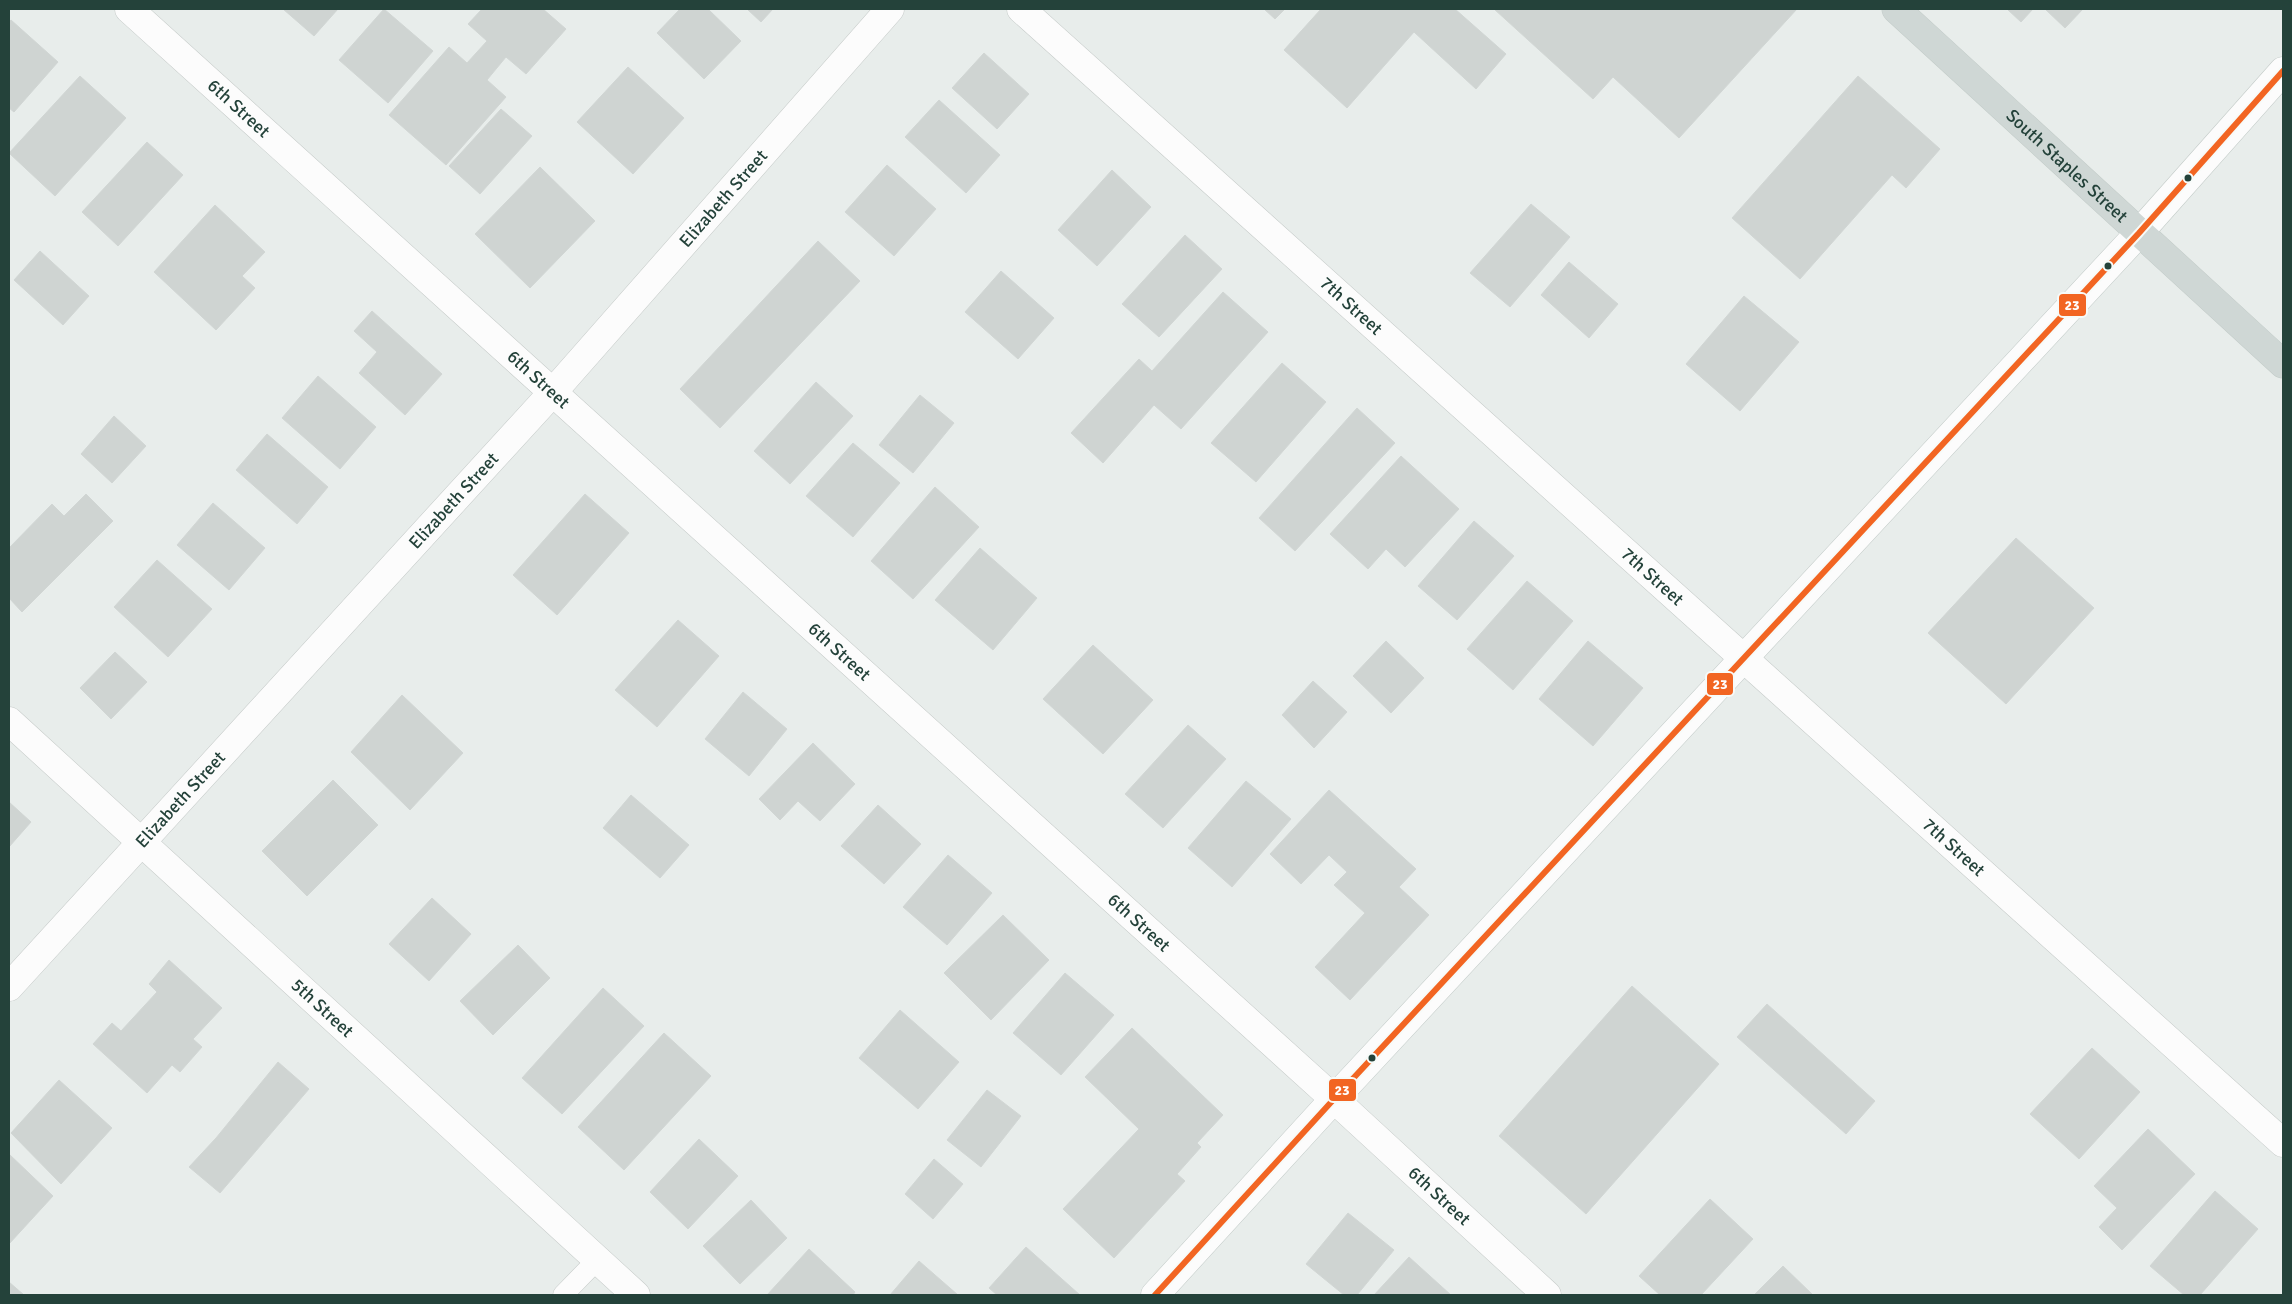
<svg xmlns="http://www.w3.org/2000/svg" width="2292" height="1304" font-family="Signika,sans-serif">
	<rect width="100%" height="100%" fill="#e8edeb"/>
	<path fill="#cfd4d2" stroke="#d1d6d4" d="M283 9H338L314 36Z
		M384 9 433 51 388 103 339 60Z
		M482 9H543L566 29 526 74 506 57 487 80 506 97 446 165 389 115 449 47 467 63 487 41 468 24Z
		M680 9H708L741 41 704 79 657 33Z
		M747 9H773L761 22Z
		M1264 9H1285L1275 19Z
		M1321 9H1455L1506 54 1476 89 1414 32 1347 108 1284 50Z
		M1494 9H1797L1679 138 1613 77 1593 99Z
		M2007 9H2033L2021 22Z
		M2045 9H2083L2065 28Z
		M11 20 58 62 14 112 9 108V22Z
		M984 53 1029 94 997 129 952 88Z
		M628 67 684 118 633 174 577 122Z
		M80 76 126 118 55 196 9 153Z
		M1858 76 1940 149 1906 188 1892 175 1800 279 1732 218Z
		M939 100 1000 155 966 193 905 137Z
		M501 109 532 136 480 194 449 166Z
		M147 142 183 175 118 246 82 212Z
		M887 165 936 209 894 256 845 212Z
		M540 167 595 221 530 288 475 234Z
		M1112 170 1151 207 1097 266 1058 230Z
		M1531 204 1570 237 1510 307 1470 273Z
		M215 205 265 252 242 276 255 288 216 330 154 272Z
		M1185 235 1222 269 1159 337 1122 304Z
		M818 241 860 281 720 428 680 389Z
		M40 251 89 296 63 325 14 280Z
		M1569 262 1618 304 1589 338 1541 295Z
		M1001 271 1054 318 1018 359 965 312Z
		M1223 292 1268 332 1181 429 1154 405 1103 463 1071 433 1139 359 1152 371Z
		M1744 296 1799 342 1740 411 1686 364Z
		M372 311 442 374 405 415 359 373 377 352 354 331Z
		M1282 363 1326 402 1256 482 1211 443Z
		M318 376 376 427 340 469 282 418Z
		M816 382 853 416 790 484 754 451Z
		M920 395 954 423 913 473 879 445Z
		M1357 408 1395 443 1295 551 1259 518Z
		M114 416 146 446 112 483 81 454Z
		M267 434 328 487 297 524 236 470Z
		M853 443 900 483 853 537 806 496Z
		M1401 456 1459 509 1405 567 1386 549 1368 569 1330 534Z
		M935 487 979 527 913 599 871 561Z
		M86 494 113 521 22 612 9 598V548L52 504 64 516Z
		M585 494 629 533 557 615 513 575Z
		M213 503 265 548 229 590 177 545Z
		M1474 521 1514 556 1457 620 1418 586Z
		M2016 538 2094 608 2006 704 1928 633Z
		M980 548 1037 598 993 650 935 600Z
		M157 560 212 609 168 657 114 607Z
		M1527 581 1573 621 1513 690 1467 649Z
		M678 620 719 656 657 727 615 690Z
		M1386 641 1424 678 1391 713 1353 676Z
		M1588 641 1643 688 1593 746 1539 699Z
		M1093 645 1153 700 1103 754 1043 699Z
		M115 652 147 682 111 719 80 688Z
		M1313 681 1347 712 1314 748 1282 715Z
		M743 692 787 729 749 776 705 739Z
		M402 695 463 753 410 810 351 752Z
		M1188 725 1226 759 1163 828 1125 794Z
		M813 743 855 784 820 821 798 801 780 820 759 799Z
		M333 780 378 825 307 896 262 851Z
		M1246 781 1291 819 1232 887 1188 848Z
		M1329 790 1416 869 1399 887 1429 915 1350 1000 1315 967 1365 913 1334 885 1347 872 1329 855 1301 884 1270 854Z
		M631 795 689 845 660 878 603 828Z
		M9 802 31 822 9 847Z
		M878 805 921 844 884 884 841 846Z
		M948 855 992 893 947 945 903 907Z
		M432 898 471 934 429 981 389 944Z
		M1003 915 1049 960 991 1020 944 973Z
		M518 945 550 978 493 1035 460 1001Z
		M169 960 222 1008 193 1039 202 1047 180 1072 172 1065 147 1093 93 1044 112 1023 121 1031 157 992 149 984Z
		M1065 973 1114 1015 1061 1075 1013 1033Z
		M1632 986 1719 1064 1586 1214 1499 1136Z
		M603 988 644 1026 562 1114 522 1078Z
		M1767 1004 1875 1101 1846 1134 1737 1037Z
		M900 1010 959 1062 918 1109 859 1058Z
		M1132 1028 1223 1115 1197 1143 1201 1147 1177 1174 1185 1181 1114 1258 1063 1209 1139 1129 1085 1077Z
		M664 1033 711 1076 624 1170 578 1127Z
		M2092 1048 2140 1092 2079 1159 2030 1114Z
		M278 1062 309 1089 220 1193 189 1167 216 1138Z
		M59 1080 112 1128 61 1184 11 1133Z
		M987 1090 1021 1116 981 1167 947 1140Z
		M2148 1129 2195 1174 2122 1250 2099 1227 2117 1208 2094 1186Z
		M699 1139 738 1176 688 1229 650 1192Z
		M9 1154 53 1196 9 1244Z
		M934 1159 963 1184 933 1219 905 1194Z
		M2215 1191 2258 1229 2200 1295H2184L2150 1266Z
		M1710 1199 1753 1239 1701 1295H1660L1639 1276Z
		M751 1200 787 1238 740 1284 703 1246Z
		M1348 1213 1394 1250 1357 1295H1344L1306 1264Z
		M1026 1247 1080 1295H997L989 1288Z
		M809 1249 855 1292 853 1295H767Z
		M1409 1257 1451 1295H1374Z
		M919 1261 958 1295H890Z
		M1783 1266 1813 1295H1754Z
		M9 1282 24 1295H9Z"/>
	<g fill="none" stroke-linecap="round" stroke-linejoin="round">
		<g stroke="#c5cac8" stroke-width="21">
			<path id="service" d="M563 1295 597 1260"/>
		</g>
		<g stroke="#c5cac8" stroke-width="29">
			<g id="minor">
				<path id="s1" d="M129 9 1334 1099 1547 1295"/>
				<path id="s2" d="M1021 9 2283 1143"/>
				<path id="s3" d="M9 721 636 1295"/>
				<path id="s4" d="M9 987 553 392 890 9"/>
			</g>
		</g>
		<g stroke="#c3cbc8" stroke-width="29">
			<path id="secondary" d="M1155 1295 1334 1099 2139 233 2283 71"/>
		</g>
		<g stroke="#c3ccc9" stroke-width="29">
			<g id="primary">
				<path id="s5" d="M1896 9 2283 364"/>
			</g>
		</g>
		<use href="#service" stroke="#fcfcfc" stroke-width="20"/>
		<use href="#minor" stroke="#fcfcfc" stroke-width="28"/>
		<use href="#secondary" stroke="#fcfcfc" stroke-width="28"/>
		<use href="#primary" stroke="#cfd7d5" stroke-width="28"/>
		<g stroke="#f7fbf9" stroke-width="10">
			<path id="bus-1" d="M1155 1295 1334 1099 2139 233 2283 71"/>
		</g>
		<use href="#bus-1" stroke="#f26522" stroke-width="6"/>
	</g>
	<g fill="#24423a" stroke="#f7fbf9" stroke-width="2">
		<circle cx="2188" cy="178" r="4.5"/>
		<circle cx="2108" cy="266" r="4.5"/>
		<circle cx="1372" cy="1058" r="4.5"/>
	</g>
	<g text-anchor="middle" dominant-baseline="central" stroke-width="4" stroke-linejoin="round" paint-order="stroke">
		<g font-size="18" fill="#24423a" stroke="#f7fbf9">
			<text stroke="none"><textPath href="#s1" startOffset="148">6th Street</textPath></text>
			<text stroke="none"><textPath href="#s5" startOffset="232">South Staples Street</textPath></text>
			<text stroke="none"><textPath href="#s4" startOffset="1064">Elizabeth Street</textPath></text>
			<text stroke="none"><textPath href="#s2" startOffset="444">7th Street</textPath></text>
			<text stroke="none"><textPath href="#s1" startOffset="552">6th Street</textPath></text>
			<text stroke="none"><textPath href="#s4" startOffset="659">Elizabeth Street</textPath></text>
			<text stroke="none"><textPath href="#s2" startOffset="849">7th Street</textPath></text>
			<text stroke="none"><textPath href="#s1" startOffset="958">6th Street</textPath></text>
			<text stroke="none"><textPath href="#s4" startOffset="254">Elizabeth Street</textPath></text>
			<text stroke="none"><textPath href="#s2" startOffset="1254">7th Street</textPath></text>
			<text stroke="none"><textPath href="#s1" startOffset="1362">6th Street</textPath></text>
			<text stroke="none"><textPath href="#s3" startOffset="425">5th Street</textPath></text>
			<text stroke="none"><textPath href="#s1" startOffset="1768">6th Street</textPath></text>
		</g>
	</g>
	<g stroke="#f7fbf9" stroke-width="2">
		<rect x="2058" y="293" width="29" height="24" rx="5" fill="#f26522"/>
		<rect x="1706" y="672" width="28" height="24" rx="5" fill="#f26522"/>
		<rect x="1328" y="1078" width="29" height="24" rx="5" fill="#f26522"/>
	</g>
	<g font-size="14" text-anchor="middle" font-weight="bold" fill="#fff">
		<text x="2072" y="310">23</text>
		<text x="1720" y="689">23</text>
		<text x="1342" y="1095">23</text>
	</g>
	<rect width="2292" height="1304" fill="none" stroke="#24423a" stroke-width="20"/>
</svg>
